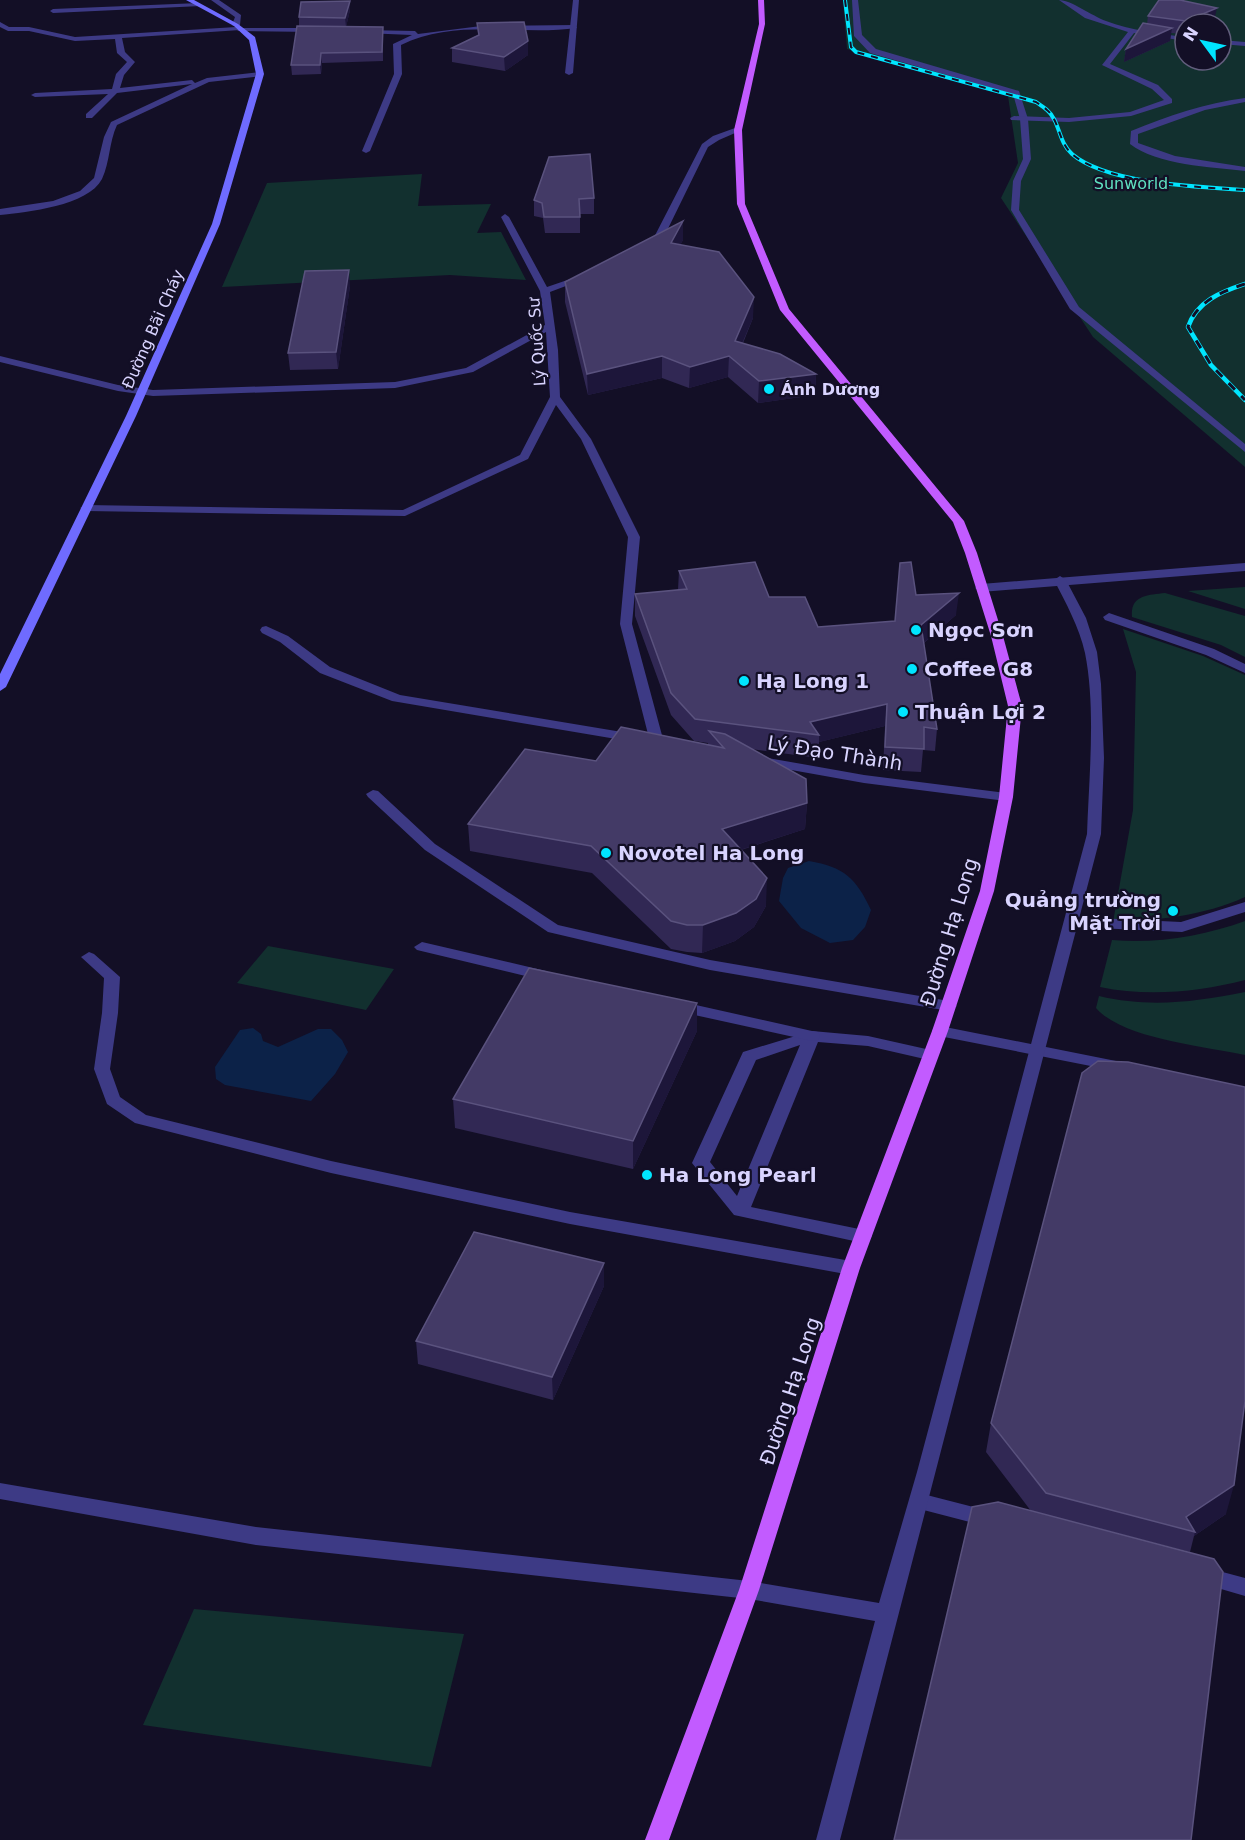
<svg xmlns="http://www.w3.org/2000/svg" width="1245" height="1840" font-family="'DejaVu Sans',sans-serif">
	<rect width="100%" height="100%" fill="#130f26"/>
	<path fill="#12302f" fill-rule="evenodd" d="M843 0H1245V467L1093 337 1001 198 1018 163 1008 96 847 49ZM1185 24H1221V60H1185Z
		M422 174 418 206 491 204 477 233 501 232 526 280 450 275 222 287 267 183Z
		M1245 587V609L1188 591Z
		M1165 593 1245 616V657L1221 645 1132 617C1130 595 1148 595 1165 593Z
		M1123 629 1203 656 1245 675V897C1203 916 1159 920 1113 922L1133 810 1136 672Z
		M1245 921V980C1199 992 1147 997 1100 987L1112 940C1156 944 1204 936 1245 921Z
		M268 946 394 969 366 1010 237 983Z
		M1245 992V1055C1204 1046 1123 1039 1096 1008L1099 996C1149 1008 1195 1002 1245 992Z
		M194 1609 464 1634 431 1767 143 1725Z"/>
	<path fill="#0c2248" d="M809 861C844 867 856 878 871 910L865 927 853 940 830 943 801 928 779 901 783 878 788 868Z
		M253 1028 261 1034 263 1041 278 1047 318 1029H331L342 1040 348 1052 335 1074 311 1101 225 1085 216 1079 215 1067 240 1030Z"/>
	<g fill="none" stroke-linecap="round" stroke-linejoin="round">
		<path fill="#3d3a85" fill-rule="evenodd" d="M852 0H858L862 35 876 49 1019 91 1028 119 1031 159 1021 181 1019 210 1079 307 1245 444V452L1070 309 1011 210 1013 181 1023 159 1020 119 1013 94 870 53 854 36Z
			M575 25 577 28C520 36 455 18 401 45L402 74 370 151 366 153 362 151 394 74 393 44 412 35 364 33 362 30 415 31 418 34 481 26Z
			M236 28H316L320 30 316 32 238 31Z
			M266 626 288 636 330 667 400 695 634 734 641 738 634 742 392 701 320 673 280 642 262 633 260 630 262 627Z
			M373 790 378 791 435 844 558 925 710 960 949 1001 957 1006 949 1011 710 970 548 932 425 850 368 797 366 794Z
			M89 952 94 954 120 977 118 1013 110 1069 120 1097 146 1115 331 1161 570 1212 851 1261 857 1263 860 1268 857 1273 851 1275 570 1224 331 1173 135 1123 107 1104 94 1069 102 1013 104 978 81 957Z
			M812 1031 868 1036 935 1051 937 1055 935 1059 929 1060 868 1046 818 1042 751 1207 869 1231 872 1236 869 1241 863 1243 734 1215 692 1163 743 1052ZM800 1045 737 1196 710 1162 756 1060Z"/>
		<path fill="#3d3a85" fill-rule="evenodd" d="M1059 0C1071 0 1092 16 1106 21 1131 30 1158 34 1185 37V41L1134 33 1110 64 1158 85 1172 99V103L1131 116 1069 122 1011 120 1010 118 1014 116 1069 118 1130 112 1164 100 1152 89 1102 65 1128 32 1085 18Z
			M1221 40 1245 42V46L1221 44Z
			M1245 98V102L1205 110 1138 134V143L1175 156 1245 167V171C1211 167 1157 165 1130 144L1131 131C1168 116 1205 103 1245 98Z
			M1109 613 1214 649 1245 664V673L1206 655 1105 620 1103 617Z
			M1245 902V912L1182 932 1097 928 1089 923 1097 918 1181 922Z"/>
		<path fill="#3d3a85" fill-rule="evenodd" d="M211 0H219L241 15 240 25 236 27 240 28V30L122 38 125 52 135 62 124 75 120 88 192 80 195 83 207 78 260 72 263 76 209 82 117 125C109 142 110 162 102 179 88 206 27 212 0 215V209L53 201 80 191 94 178 104 137 111 122 192 84 117 93 92 118H86V114L108 94 35 97 31 95 35 93 112 89 116 74 127 62 117 53 115 39 75 41 29 31H8L0 27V22L9 27H29L75 37 236 27 232 25 235 17Z
			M573 0H579L573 73 569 75 565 73Z
			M199 3 201 6 53 13 50 11 53 9Z
			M735 128 742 130 719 140 708 147 658 249 650 251 648 249 702 144 713 136Z
			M505 214 509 217 547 287 582 275 587 278 550 292 558 350 560 397 591 439 640 537 632 624 663 739 674 741 676 744 674 747 657 746 650 742 620 624 628 537 581 439 556 405 528 459 405 516 86 511 80 508 86 505 403 510 520 455 550 397 546 332 473 372 395 388 153 396 118 391 0 362V356L118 385 153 390 395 382 466 368 545 325 540 291 501 217Z
			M1245 563V571L981 592 975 588 981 584Z
			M757 756 864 775 1006 793 1013 797 1006 801 864 783 752 763 750 760 752 757Z
			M422 942 546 971 554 976 546 981 417 950 414 947Z
			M678 1001 812 1031 818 1032 820 1036 818 1040 812 1041 672 1010 670 1006 672 1002Z
			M940 1026 1116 1061 1122 1062 1124 1066 1122 1070 1116 1071 934 1035 932 1031 934 1027Z
			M919 1493 989 1511 996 1513 999 1519 996 1525 989 1527 912 1507 909 1501 912 1495Z
			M1204 1567 1245 1578V1596L1197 1582 1194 1576 1197 1570Z"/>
		<path fill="#3d3a85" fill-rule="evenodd" d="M1060 576 1066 580 1086 618 1097 652 1101 684 1104 758 1101 834 840 1840H816L875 1621 749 1599 256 1545 0 1499V1483L256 1527 749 1581 879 1603 917 1472 1087 834C1089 777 1096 708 1085 653 1079 627 1066 603 1054 580Z"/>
		<path fill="#6f6bff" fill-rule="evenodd" d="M186 0H194L238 24 255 37 264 74 220 224 136 416 6 687 0 691V674L126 416 212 224 256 74 249 40 234 26Z"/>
		<path fill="#c25bff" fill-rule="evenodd" d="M758 0H764L765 24 742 130 745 204 789 309 964 521 977 553 1003 636 1022 706 1013 797 994 891 948 1031 860 1268 759 1590 669 1840H645L739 1590 842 1268 932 1031 980 891 999 797 1008 706 991 636 965 553 953 522 780 310 737 204 734 130 759 24Z"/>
		<g stroke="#00e5ff" stroke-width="4">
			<path id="rail-far1" d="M845 0 851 47 856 52 1036 102C1040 105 1044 107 1047 110 1060 121 1058 142 1072 154 1107 184 1199 187 1245 190"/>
		</g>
		<g stroke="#00e5ff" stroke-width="4.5">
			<path id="rail" d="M1245 284C1221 292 1197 301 1188 327L1211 365 1245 400"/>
		</g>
		<use href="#rail-far1" stroke="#130f26" stroke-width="2" stroke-dasharray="7" stroke-linecap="butt"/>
		<use href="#rail" stroke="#130f26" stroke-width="3" stroke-dasharray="9" stroke-linecap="butt"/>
	</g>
	<path fill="#312854" d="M350 10 346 27H383V61L322 63 321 74 292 75 291 65 299 26V17Z
		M1148 16 1214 21 1207 24H1185V34L1171 33 1170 41 1124 62 1126 49 1147 24Z
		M477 23 528 55 505 71 452 62V48L478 35Z
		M594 198V214H580V233H545L543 218 534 216V200Z
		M683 221V240L680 245 753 318 743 343 816 374 815 395 758 403 728 377 689 388 662 378 588 395 565 302V282Z
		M350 286 338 369 290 370 288 353Z
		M679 571 769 597 818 627 895 621 916 595 956 615 924 643 937 729 935 751 923 750 921 772 883 770 885 726 819 742 818 758 751 749 807 803 805 829 741 850 766 906 754 927 735 941 702 953 687 952 671 949 592 873 470 851 468 824 596 761 708 745V743L694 741 671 715 635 616V594L678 590Z
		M697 1003V1031L633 1169 455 1128 453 1099Z
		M604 1263V1286L553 1400 418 1364 416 1341Z
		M991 1423 1226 1514 1194 1536 1190 1552 1031 1511 986 1452Z"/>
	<path fill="#1d163a" d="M350 1V10L346 27 345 18Z
		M1217 8 1214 21 1207 24H1186V21Z
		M1172 28 1170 41 1124 62 1126 49Z
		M528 41V55L505 71 504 57Z
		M321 53 322 63 321 74 320 65Z
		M683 221V240L671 263V243Z
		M349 270 350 286 338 369 336 352Z
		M754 297 753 318 734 362 735 341Z
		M662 356V378L588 395 587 374Z
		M729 356 728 377 689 388 690 367Z
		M816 374 815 395 758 403 759 381Z
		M959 593 956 615 919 647 921 625Z
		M887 704 885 726 819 742V735L810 722Z
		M807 803 805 829 721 856 722 829Z
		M767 878 766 906 754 927 735 941 702 953 703 925Z
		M697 1003V1031L633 1169V1141Z
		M604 1263V1286L553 1400 552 1377Z
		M1234 1485 1226 1514 1194 1536 1195 1532 1186 1517Z"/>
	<path fill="#433a66" stroke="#5a527e" stroke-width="1.5" d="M1159 0H1180L1217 8 1186 21 1148 16Z
		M350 1 345 18 299 17 301 2Z
		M524 22 528 41 504 57 452 48 479 35 477 23Z
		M1143 23 1172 28 1126 49Z
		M297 26 383 27 382 52 321 53 320 65H291Z
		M590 154 594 198 579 199 580 217H544L542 203 534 200 549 157Z
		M683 221 671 243 719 252 754 297 735 341 780 354 816 374 759 381 729 356 690 367 662 356 587 374 565 282Z
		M349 270 336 352 288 353 305 271Z
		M755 562 769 597H805L818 627 895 621 900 563 911 562 916 595 959 593 921 625 937 729 924 727V749L885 747 887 704 810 722 819 735 695 719 671 693 635 594 687 589 679 571Z
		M621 727 724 748 709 731 725 734 806 779 807 803 722 829 767 878 756 899 736 913 703 925H687L671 921 591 846 468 824 525 749 596 761Z
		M529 968 697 1003 633 1141 453 1099Z
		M1098 1061 1128 1062 1245 1087V1401L1234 1485 1186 1517 1195 1532 1046 1493 991 1423 1082 1073Z
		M474 1232 604 1263 552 1377 416 1341Z
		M998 1502 1214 1559 1223 1572 1191 1840H894L972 1507Z"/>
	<g fill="#00e5ff" stroke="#130f26" stroke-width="2">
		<circle cx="769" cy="389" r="6"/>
		<circle cx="916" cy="630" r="6"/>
		<circle cx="912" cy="669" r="6"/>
		<circle cx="744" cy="681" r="6"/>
		<circle cx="903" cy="712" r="6"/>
		<circle cx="606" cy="853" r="6"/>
		<circle cx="1173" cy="911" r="6"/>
		<circle cx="647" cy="1175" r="6"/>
	</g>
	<g text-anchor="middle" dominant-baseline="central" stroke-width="4.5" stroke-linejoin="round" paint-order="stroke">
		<g font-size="16" fill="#5fe0c0" stroke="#130f26">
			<text x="1131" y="183">Sunworld</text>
		</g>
		<g font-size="16" fill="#d9d4ff" stroke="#130f26">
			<text transform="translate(153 329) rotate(-66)">Đường Bãi Cháy</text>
			<text transform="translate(537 342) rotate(-94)">Lý Quốc Sư</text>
		</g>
		<g font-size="16" font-weight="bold" fill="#d9d4ff" stroke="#130f26" text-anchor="start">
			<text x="781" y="389">Ánh Dương</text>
		</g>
		<g font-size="20" font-weight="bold" fill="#d9d4ff" stroke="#130f26" text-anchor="start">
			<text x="928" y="630">Ngọc Sơn</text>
			<text x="924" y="669">Coffee G8</text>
			<text x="756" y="681">Hạ Long 1</text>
			<text x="915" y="712">Thuận Lợi 2</text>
			<text x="618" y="853">Novotel Ha Long</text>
			<text x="1161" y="900" text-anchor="end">Quảng trường<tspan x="1161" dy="23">Mặt Trời</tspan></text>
			<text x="659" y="1175">Ha Long Pearl</text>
		</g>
		<g font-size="20" fill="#d9d4ff" stroke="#130f26">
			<text transform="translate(835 753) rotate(9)">Lý Đạo Thành</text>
			<text transform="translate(949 932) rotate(-73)">Đường Hạ Long</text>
			<text transform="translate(790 1391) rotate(-72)">Đường Hạ Long</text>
		</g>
	</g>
	<g transform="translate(1203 42) rotate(303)"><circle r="28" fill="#130f26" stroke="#625e7d" stroke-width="1.5"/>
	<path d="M0-4.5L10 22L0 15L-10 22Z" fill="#00e5ff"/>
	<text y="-9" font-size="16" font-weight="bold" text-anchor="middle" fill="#d9d4ff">N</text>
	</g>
</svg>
